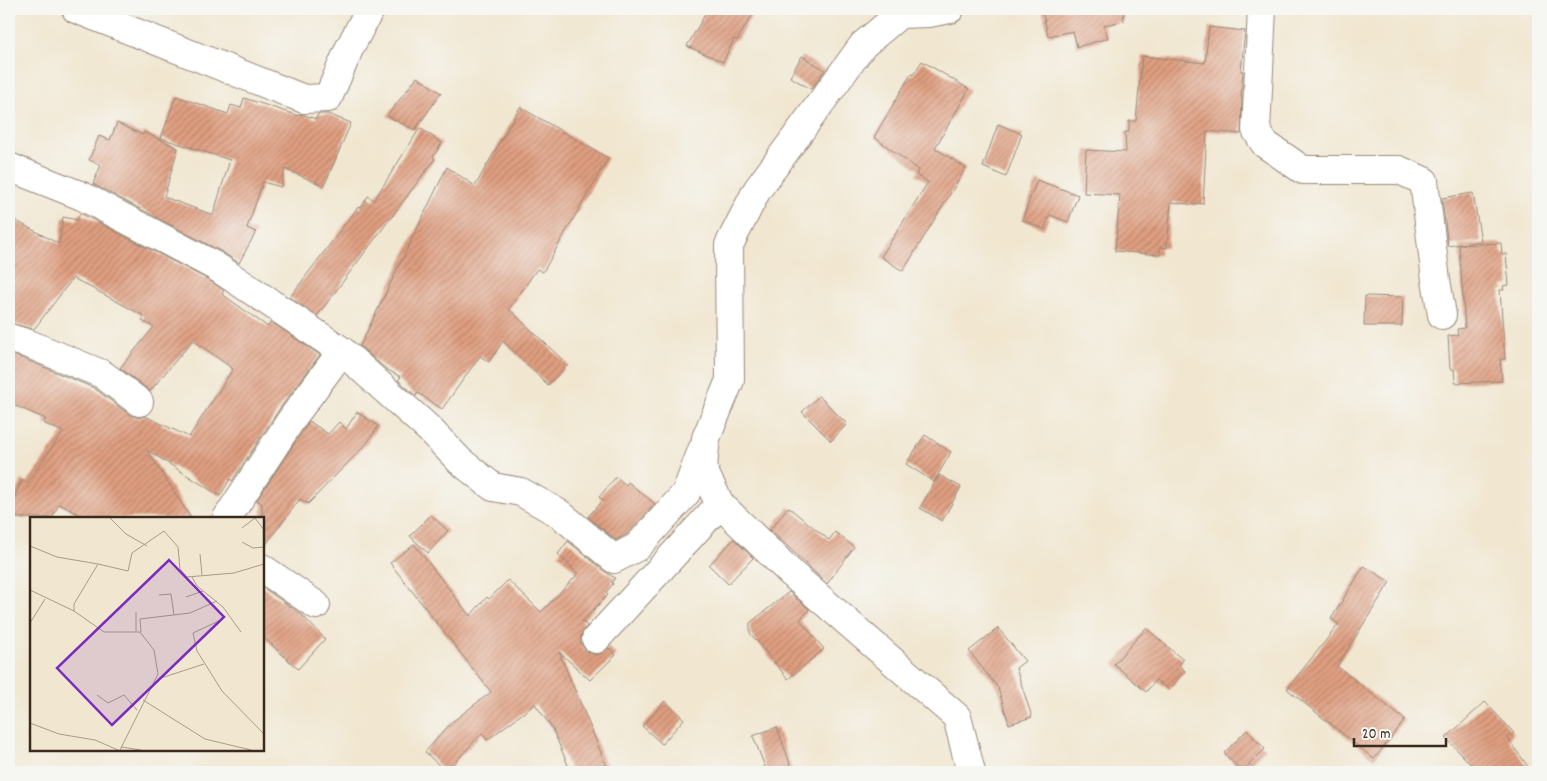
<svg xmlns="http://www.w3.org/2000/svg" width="1547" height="781" font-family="Dekko,sans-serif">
	<defs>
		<pattern id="building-hatch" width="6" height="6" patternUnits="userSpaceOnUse" patternTransform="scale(1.25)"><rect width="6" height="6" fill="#e09f81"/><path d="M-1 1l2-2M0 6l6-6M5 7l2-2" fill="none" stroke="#b78269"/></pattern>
	</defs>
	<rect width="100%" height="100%" fill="#f6f6f2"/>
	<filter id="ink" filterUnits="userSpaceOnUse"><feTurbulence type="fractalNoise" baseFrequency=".02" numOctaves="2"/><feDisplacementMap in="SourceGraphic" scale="10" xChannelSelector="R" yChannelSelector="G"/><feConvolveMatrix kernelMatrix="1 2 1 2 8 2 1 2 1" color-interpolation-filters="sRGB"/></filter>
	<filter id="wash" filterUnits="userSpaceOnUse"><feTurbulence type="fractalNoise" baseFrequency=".0096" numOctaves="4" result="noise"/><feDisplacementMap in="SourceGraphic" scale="20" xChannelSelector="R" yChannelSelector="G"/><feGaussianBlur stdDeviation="1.12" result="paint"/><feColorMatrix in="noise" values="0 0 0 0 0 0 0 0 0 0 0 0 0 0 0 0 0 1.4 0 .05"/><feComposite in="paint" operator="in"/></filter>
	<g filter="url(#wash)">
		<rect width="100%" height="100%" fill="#f1e7d1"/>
		<g id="blocks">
			<path fill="url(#building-hatch)" d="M708 9H756L737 40 734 39 723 62 687 46Z
				M1042 9H1123L1124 21 1104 25 1108 38 1077 47 1073 31 1048 36Z
				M1209 27 1245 31 1241 71H1243L1241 97H1242L1241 134 1207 131 1203 204 1196 203V205L1171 202 1167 248 1160 247V255L1115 251 1120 195 1084 193 1086 150 1126 152 1125 132H1129V121H1136L1142 56 1205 63Z
				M802 56 825 70 811 89 790 77Z
				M922 61 969 89 935 148 966 168 903 271 881 257 928 182 916 175 919 170 874 137 911 74 913 75Z
				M417 77 441 93 415 130 387 116Z
				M176 96 228 114 231 105 241 108 244 98 299 116 300 114 304 115 316 119 318 114H328L351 123 324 186 285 169 281 187 263 182 247 228 256 232 239 263 222 252 93 184 101 165 89 160 99 136 110 140 117 123 143 135 144 132 178 148 164 197 213 215 230 160 161 138Z
				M520 107 608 158 543 272 537 269 509 309 568 365 548 385 503 341 489 362 480 356 442 409 418 393 416 396 398 380 401 377 386 369 360 346 447 167 475 186Z
				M998 124 1022 134 1006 177 983 167Z
				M420 128 442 143 433 157 435 159 317 316 290 297 358 207 361 208 368 196 374 200Z
				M1037 180 1078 195 1068 222 1050 215 1044 229 1022 220Z
				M1473 193 1481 241 1448 246 1442 198Z
				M80 213 207 279 224 290 222 294 268 327 271 322 320 355 280 408 232 481 230 479 220 496 147 450 191 518H86L59 504 52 518H9V509L22 480 27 483 63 432 43 423 46 419 9 403V354L24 359 94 388 130 415 138 418 145 416 189 437 233 369 193 340 150 391 120 368 154 327 142 321 144 316 73 278 34 329 9 323V217L59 244 63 217 77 220Z
				M1501 243 1502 254H1506L1509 285 1503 286 1504 290H1500L1505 359H1500L1502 381 1455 383 1454 369H1450L1448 336 1458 335 1457 329 1465 328 1459 245Z
				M1365 296 1403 297 1402 326H1364Z
				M819 396 847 424 831 441 802 412Z
				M357 412 378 426 368 442 308 504 300 499 262 549V504L257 500 306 426 309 421 328 434 339 422 346 429Z
				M925 435 951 452 934 482 906 464Z
				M939 475 961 487 942 521 920 508Z
				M616 477 626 485 628 482 655 504 627 534 616 540 588 517 603 500 599 497Z
				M788 507 829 540 835 532 854 547 827 584 770 530Z
				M431 515 448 531 428 553 410 536Z
				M734 539 753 558 728 584 709 565Z
				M568 541 604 571 615 578 612 582 613 584 606 592 608 595 582 621 587 626 581 636V644L586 651 593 654H600L609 648 616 655 590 680 559 652 607 767 594 772H571L552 728 535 704 487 740 482 733 446 772 425 752 452 722 491 692 390 563 414 544 470 616 487 597 489 599 508 580 541 612 578 574 558 554Z
				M1364 566 1390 582 1337 666 1405 720 1374 759 1287 689 1339 624 1331 619Z
				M262 587 301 614 325 639 298 669 262 636Z
				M789 592 809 609 800 620 824 649 788 679 750 633V623Z
				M998 628 1025 661 1016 668 1032 717 1009 724 998 688 969 651Z
				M1146 628 1183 660 1179 665 1185 671 1169 690 1156 680 1146 692 1114 664Z
				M665 701 684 719 662 744 642 726Z
				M1485 702 1514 733 1508 739 1532 772H1478L1446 738Z
				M777 727 793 772H767L753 736Z
				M1247 730 1265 749 1242 772 1224 753Z"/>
		</g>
	</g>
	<g filter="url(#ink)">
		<use href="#blocks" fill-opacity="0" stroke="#968878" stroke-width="1"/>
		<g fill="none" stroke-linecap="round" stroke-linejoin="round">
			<g stroke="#968878" stroke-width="30">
				<path id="minor" d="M76 9 304 99 328 98 349 49 370 9
					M950 9 929 13 900 14 863 45 757 190 729 245 730 380 706 438 703 467 707 478 720 504 792 574 957 717 971 772
					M1262 9 1256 130 1265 144 1303 170H1399L1424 181 1436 280 1442 315
					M9 167 82 196 215 266 342 351 428 428 460 461 493 487 521 492 560 514 614 559 637 547 686 493 702 450
					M9 338 29 344 102 374 139 402
					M227 518 293 417 342 351
					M262 568 316 605
					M596 639 720 504"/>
			</g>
			<use href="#minor" stroke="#fff" stroke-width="28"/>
		</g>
	</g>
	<g transform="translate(30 517)">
		<rect width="234" height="234" fill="#f1e7d1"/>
		<path fill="none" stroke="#a89b89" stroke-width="1" d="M80 1 96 17 117 29M212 11 225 1 234 13M212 25 223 31 234 30M0 29 27 40 68 47M170 37 172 58M162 60 167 69 193 90 211 115M0 73 44 94M129 78 141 77 144 98M156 80 173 74M106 95V114M193 102 163 116 167 134 192 174 234 217M0 106 15 82M111 115 110 102 160 96 187 84M128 162 174 147M67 178 78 186 94 178 107 193M113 183 175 222 221 233M0 206 29 217 65 223 88 233M91 230 111 233M90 233 128 157 124 133 110 115H74L44 94V87L68 47 98 54 102 36 134 14 148 30 150 52 157 60 204 56 234 47"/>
		<path fill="#7b2cbf" fill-opacity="0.15" stroke="#7b2cbf" stroke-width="2.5" d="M139 43 194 100 82 208 27 151Z"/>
		<rect width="234" height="234" fill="none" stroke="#3b2a1e" stroke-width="2.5"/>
	</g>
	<rect width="1547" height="781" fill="none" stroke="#f6f6f2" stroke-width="30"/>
	<path d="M1354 738v8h92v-8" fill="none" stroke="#3b2a1e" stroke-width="2.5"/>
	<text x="1362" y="738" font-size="15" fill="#3b2a1e" stroke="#f6f6f2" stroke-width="4" paint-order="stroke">20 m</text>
</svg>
